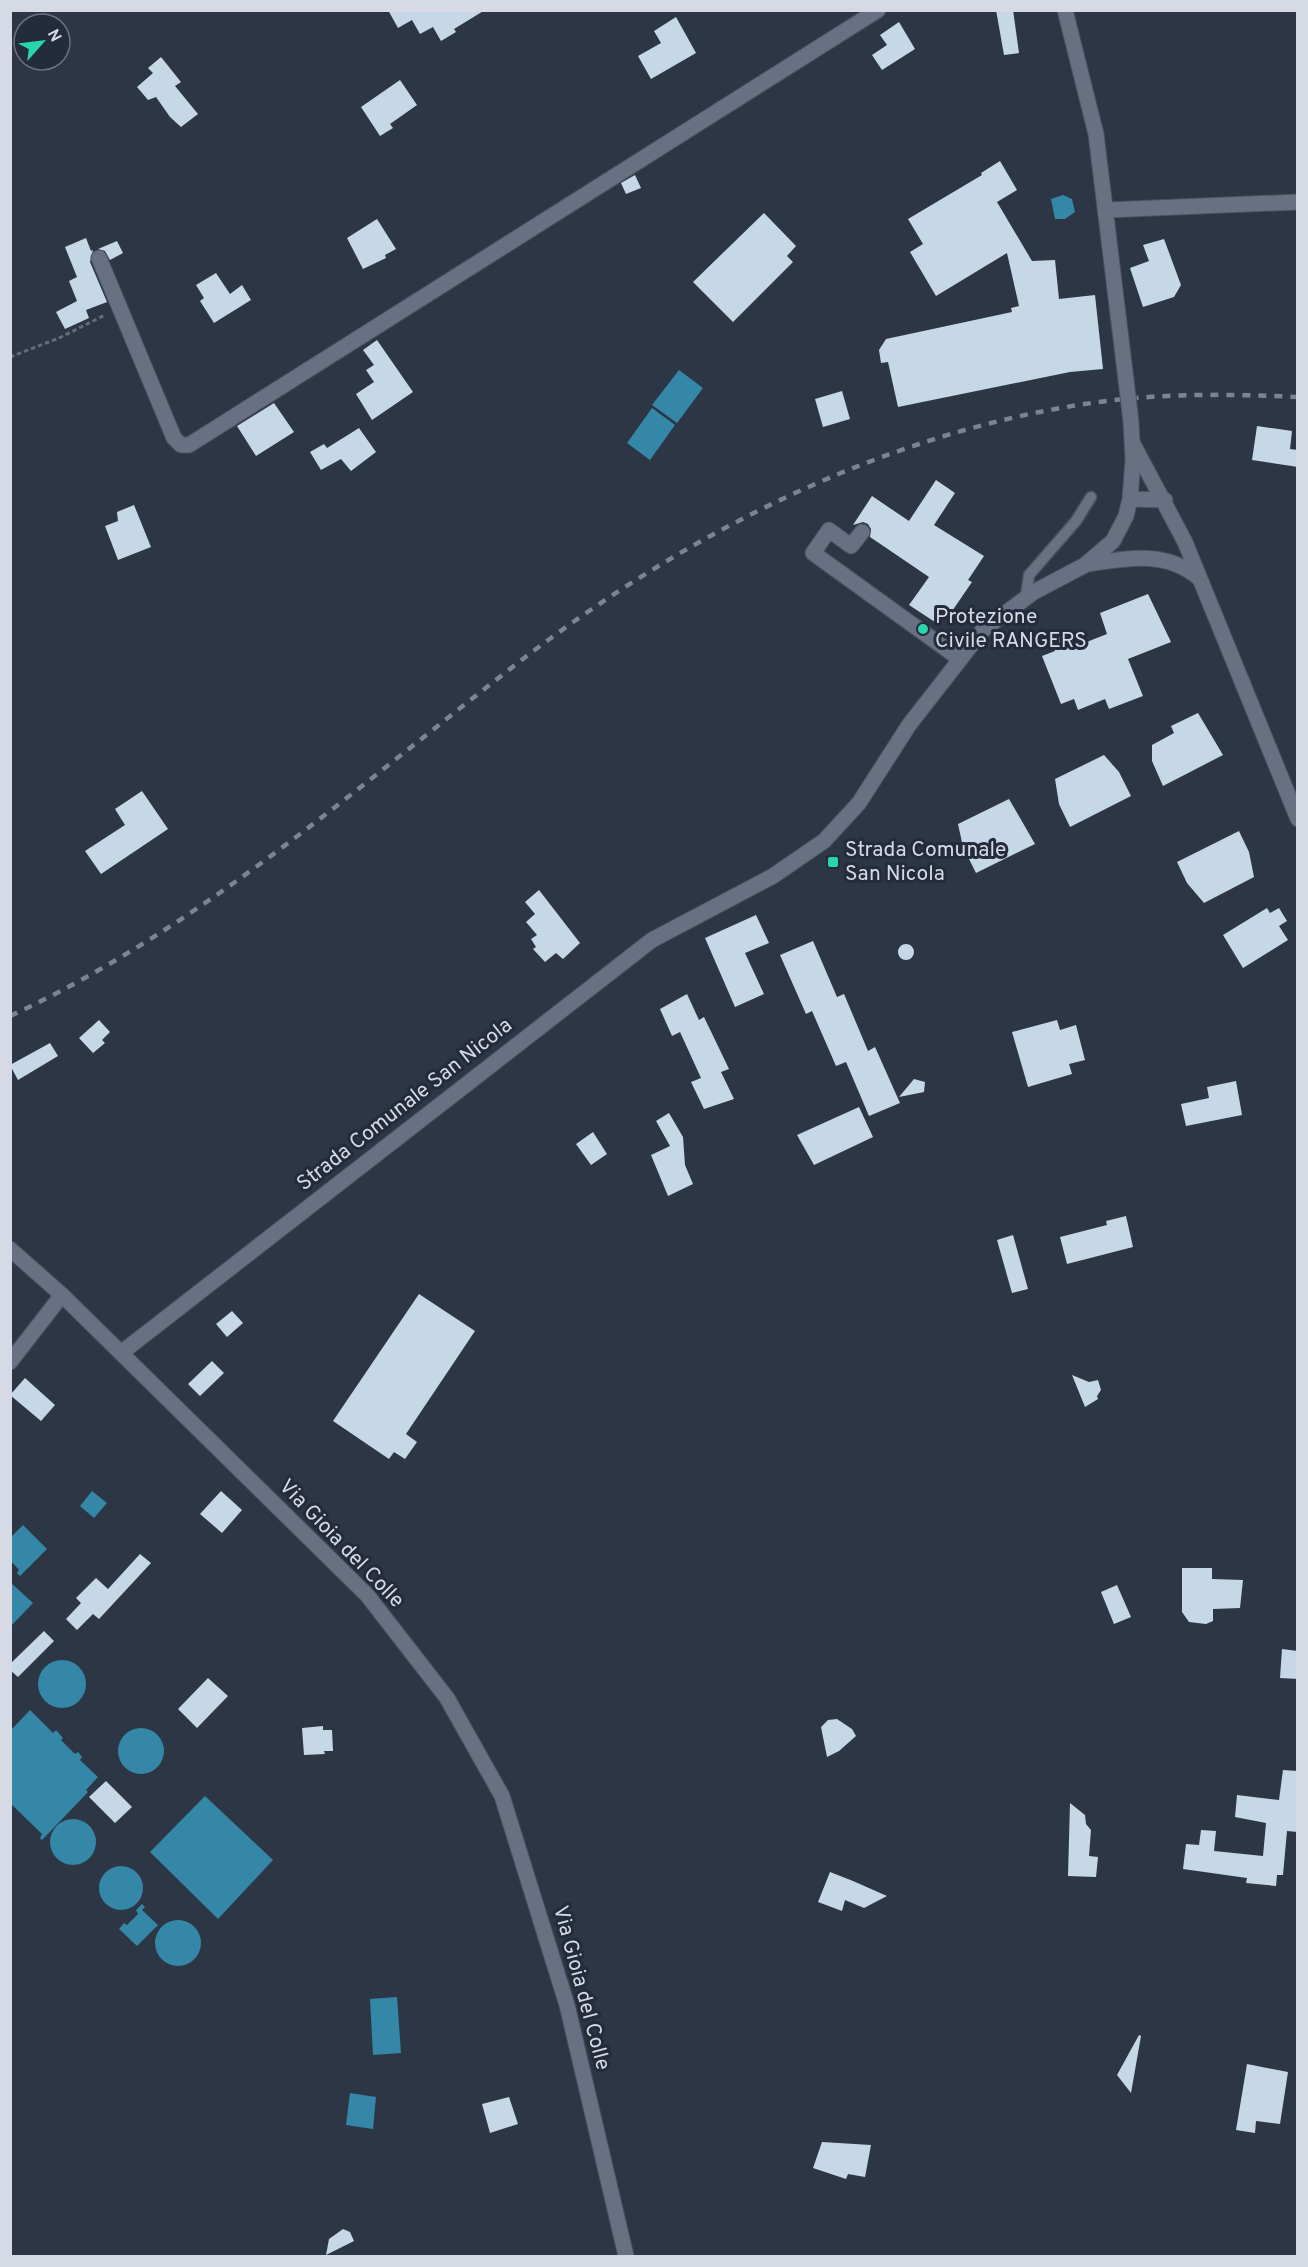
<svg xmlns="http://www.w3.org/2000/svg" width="1308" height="2267" font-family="Overpass,sans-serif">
	<rect width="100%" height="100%" fill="#2d3645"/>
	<path fill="#3487a7" d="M1063 195 1072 199 1075 212 1065 219H1055L1051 199Z
		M679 370 703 388 677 423 652 405Z
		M652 408 675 425 650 460 627 443Z
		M92 1491 107 1503 94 1518 80 1506Z
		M23 1525 47 1549 20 1576 17 1573 19 1570 11 1561V1537Z
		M10 1582 33 1603 11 1626H10Z
		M38 1684a24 24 0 1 1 48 0a24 24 0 1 1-48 0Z
		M30 1710 53 1733 56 1730 63 1738 61 1740 75 1754 78 1752 82 1757 80 1760 98 1777 86 1790 88 1792 42 1840 40 1838 42 1834 11 1804V1730Z
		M118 1751a23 23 0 1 1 46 0a23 23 0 1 1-46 0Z
		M205 1796 273 1860 218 1919 150 1852Z
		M50 1842a23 23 0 1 1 46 0a23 23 0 1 1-46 0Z
		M99 1888a22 22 0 1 1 44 0a22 22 0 1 1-44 0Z
		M142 1904 145 1907 142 1910 158 1925 137 1946 119 1929 124 1923 127 1925 138 1914 136 1910Z
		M155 1943a23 23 0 1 1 46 0a23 23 0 1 1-46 0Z
		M397 1997 401 2053 373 2055 370 1999Z
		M350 2093 376 2097 373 2129 346 2125Z"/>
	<path fill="#c6d8e8" d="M388 10H485L454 29 456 32 441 41 433 27 420 34 412 20 398 28Z
		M996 10H1013L1019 53 1004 55Z
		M676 17 696 53 651 79 638 56 661 43 654 31Z
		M899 22 915 49 882 70 872 55 887 45 880 35Z
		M161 57 181 82 175 86 198 114 181 127 170 117 156 97 148 100 137 87 153 73 148 68Z
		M400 80 417 105 390 124 393 128 380 136 361 107Z
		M1000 161 1017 190 997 202 1032 261 1055 260 1059 299 1095 295 1103 369 1070 372 898 407 888 362 881 363 879 350 886 339 1012 312 1011 308 1019 306 1007 253 936 296 910 252 923 244 908 219 982 175 981 173Z
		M635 175 641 188 626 194 621 183Z
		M764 213 796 246 787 256 793 262 733 322 693 282Z
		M377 219 396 249 385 255 386 258 363 269 347 238Z
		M86 238 91 251 93 250 90 262 107 302 86 310 89 318 65 329 56 312 77 301 69 281 77 277 65 247Z
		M1164 239 1181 285 1174 297 1143 307 1130 268 1149 261 1143 245Z
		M117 241 123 253 110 260 105 251 98 249Z
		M216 273 230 294 242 285 251 300 214 323 200 301 204 298 196 285Z
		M377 340 413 392 372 420 356 394 374 382 366 370 374 365 363 350Z
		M842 391 850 419 823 427 815 399Z
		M274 403 294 432 256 456 237 426Z
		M1257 426 1292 431 1290 449 1298 450V467L1252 460Z
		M359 428 376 452 351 471 341 459 321 470 310 452 324 444 327 448Z
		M936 480 955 493 934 525 984 556 968 580 972 582 948 617 944 614 938 624 909 605 929 577 870 537 871 529 868 524 863 522 853 525 872 496 909 521Z
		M134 505 151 547 118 560 105 526 118 521 117 512Z
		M1148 594 1171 642 1128 659 1143 696 1109 709 1105 699 1078 710 1074 699 1061 704 1042 656 1055 651 1051 640 1069 633 1074 647 1107 634 1100 613Z
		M1198 713 1223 755 1163 786 1152 761V745L1174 733 1171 726Z
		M1104 755 1119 772 1131 796 1070 827 1059 804 1055 779Z
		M142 791 168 829 101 874 85 851 125 825 115 809Z
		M1009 799 1035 844 976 873 963 847 958 824Z
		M1239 831 1249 852 1254 877 1204 903 1187 883 1177 862Z
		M539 890 580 943 563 959 556 953 545 962 533 949 536 947 531 939 537 935 526 922 535 914 525 902Z
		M1267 908 1270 913 1279 908 1287 921 1279 926 1288 940 1243 968 1223 935Z
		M756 915 769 943 745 953 764 994 735 1007 705 938Z
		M813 941 837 997 844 994 868 1051 875 1047 900 1103 869 1116 846 1062 836 1066 812 1011 806 1014 780 955Z
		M898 952a8 8 0 1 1 16 0a8 8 0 1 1-16 0Z
		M687 994 699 1020 704 1017 729 1069 721 1072 734 1099 704 1109 691 1082 701 1078 680 1032 672 1036 660 1009Z
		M99 1020 110 1032 102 1040 105 1043 93 1053 79 1038Z
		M1057 1020 1060 1030 1076 1025 1085 1060 1069 1064 1072 1074 1028 1087 1012 1032Z
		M50 1043 58 1056 18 1080 10 1065Z
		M914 1079 925 1082 924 1092 899 1097Z
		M1236 1081 1242 1115 1186 1126 1181 1104 1209 1098 1207 1087Z
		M859 1107 873 1137 814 1165 797 1135Z
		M669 1113 683 1137 685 1165 693 1184 668 1196 651 1155 670 1146 656 1121Z
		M593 1132 607 1154 591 1165 576 1144Z
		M1126 1216 1133 1247 1067 1264 1060 1237 1107 1225 1106 1221Z
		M1013 1235 1028 1289 1012 1293 997 1240Z
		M419 1294 475 1331 406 1434 417 1442 405 1459 394 1452 389 1459 333 1421Z
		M232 1311 243 1323 227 1337 216 1324Z
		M212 1361 224 1373 200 1396 188 1384Z
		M1072 1375 1089 1382 1098 1380 1101 1390 1097 1396 1098 1399 1085 1407Z
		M25 1378 55 1405 41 1421 10 1395Z
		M221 1491 242 1510 222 1533 200 1514Z
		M140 1554 151 1563 99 1619 93 1614 77 1630 66 1619 81 1603 76 1598 96 1578 108 1589Z
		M1182 1568H1212V1579L1243 1580 1240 1608 1213 1609V1621L1206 1624 1189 1622 1182 1612Z
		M1117 1585 1131 1617 1114 1624 1101 1592Z
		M44 1631 54 1641 18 1677 10 1670V1664Z
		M1282 1649 1298 1651V1679L1280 1678Z
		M208 1678 228 1696 197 1728 178 1709Z
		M837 1719 852 1729 856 1736 839 1751 827 1757 821 1727 828 1720Z
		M323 1726V1730H332L333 1751H324L325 1754 304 1755 302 1728Z
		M1283 1770 1298 1771V1832L1287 1831 1283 1875H1277L1276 1886 1246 1883 1247 1878 1183 1869 1186 1844 1199 1845 1201 1830 1216 1831 1214 1851 1263 1856 1266 1823 1235 1817 1237 1795 1279 1800Z
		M106 1781 132 1807 115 1823 89 1797Z
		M1070 1803 1085 1815 1086 1824 1091 1830 1089 1856 1098 1857 1096 1877 1068 1876Z
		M830 1872 853 1881 887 1896 864 1908 845 1900 842 1911 818 1902Z
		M1139 2035 1141 2036 1131 2093 1117 2075Z
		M1247 2064 1288 2072 1280 2124 1256 2121 1255 2133 1236 2130Z
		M509 2097 518 2124 490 2133 482 2104Z
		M822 2142 871 2145 865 2177 848 2174 846 2179 813 2168Z
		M343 2229 350 2232 354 2241 326 2255 329 2239Z"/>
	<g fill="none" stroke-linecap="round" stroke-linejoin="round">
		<g stroke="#4b525f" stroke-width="13">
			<path id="service" d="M1026 597 1029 575 1076 521 1091 497"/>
		</g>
		<g stroke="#4b525f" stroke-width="17">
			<path id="minor" d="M1065 10 1096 134 1126 380
				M1107 210 1298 202
				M99 258 174 438 181 445H189L878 10
				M1133 444 1185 542 1298 819
				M1130 499 1165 500
				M862 532 851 546 829 530 813 553 960 659
				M1088 564C1128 558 1166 550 1199 578
				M121 1353 652 940 773 876 824 841 859 803 909 725 983 630 1034 592 1085 565 1113 541 1126 516 1130 499 1133 460 1131 422
				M10 1362 62 1295"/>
		</g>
		<g stroke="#4b525f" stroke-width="17">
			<path id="secondary" d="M10 1249 62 1295 367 1595 447 1698 502 1796 567 2005 626 2256"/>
		</g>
		<path stroke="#646c79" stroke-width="3" stroke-dasharray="4.5 3" stroke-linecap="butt" d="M10 357 59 338 105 315"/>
		<use href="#service" stroke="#687183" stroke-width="10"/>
		<use href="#minor" stroke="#687183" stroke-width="15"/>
		<use href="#secondary" stroke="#687183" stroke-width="15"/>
		<path stroke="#7d8491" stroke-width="4.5" stroke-dasharray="8 8" stroke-linecap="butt" d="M10 1016C196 930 350 793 510 669 680 536 884 431 1099 402 1165 393 1231 394 1298 397"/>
		<g stroke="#4b525f" stroke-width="17" stroke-linecap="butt">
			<path id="minor-bridge" d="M1126 380 1131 422"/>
		</g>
		<use href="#minor-bridge" stroke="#687183" stroke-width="15"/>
	</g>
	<g fill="#2bd5ac" stroke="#242b3b" stroke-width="2">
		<circle cx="923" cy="629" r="6"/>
		<rect x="827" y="856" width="12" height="12" rx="3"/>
	</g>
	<g text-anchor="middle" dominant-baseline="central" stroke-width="6" stroke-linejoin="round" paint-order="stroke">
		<g font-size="21" fill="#d5dae4" stroke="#242b3b" text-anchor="start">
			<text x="935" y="617">Protezione<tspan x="935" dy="24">Civile RANGERS</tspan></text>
			<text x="845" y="850">Strada Comunale<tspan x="845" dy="24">San Nicola</tspan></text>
		</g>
		<g font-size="21" fill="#d5dae4" stroke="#242b3b">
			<text transform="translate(405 1105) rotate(-38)">Strada Comunale San Nicola</text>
			<text transform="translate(341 1544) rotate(46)">Via Gioia del Colle</text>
			<text transform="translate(581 1988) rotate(75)">Via Gioia del Colle</text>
		</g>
	</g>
	<rect width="1308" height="2267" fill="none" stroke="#d5dae4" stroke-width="24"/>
	<g transform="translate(42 42) rotate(62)"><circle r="28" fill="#242b3b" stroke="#6b717f" stroke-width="1.5"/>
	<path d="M0-4.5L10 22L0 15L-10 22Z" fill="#2bd5ac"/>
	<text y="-9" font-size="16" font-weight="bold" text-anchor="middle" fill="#d5dae4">N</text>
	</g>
</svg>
